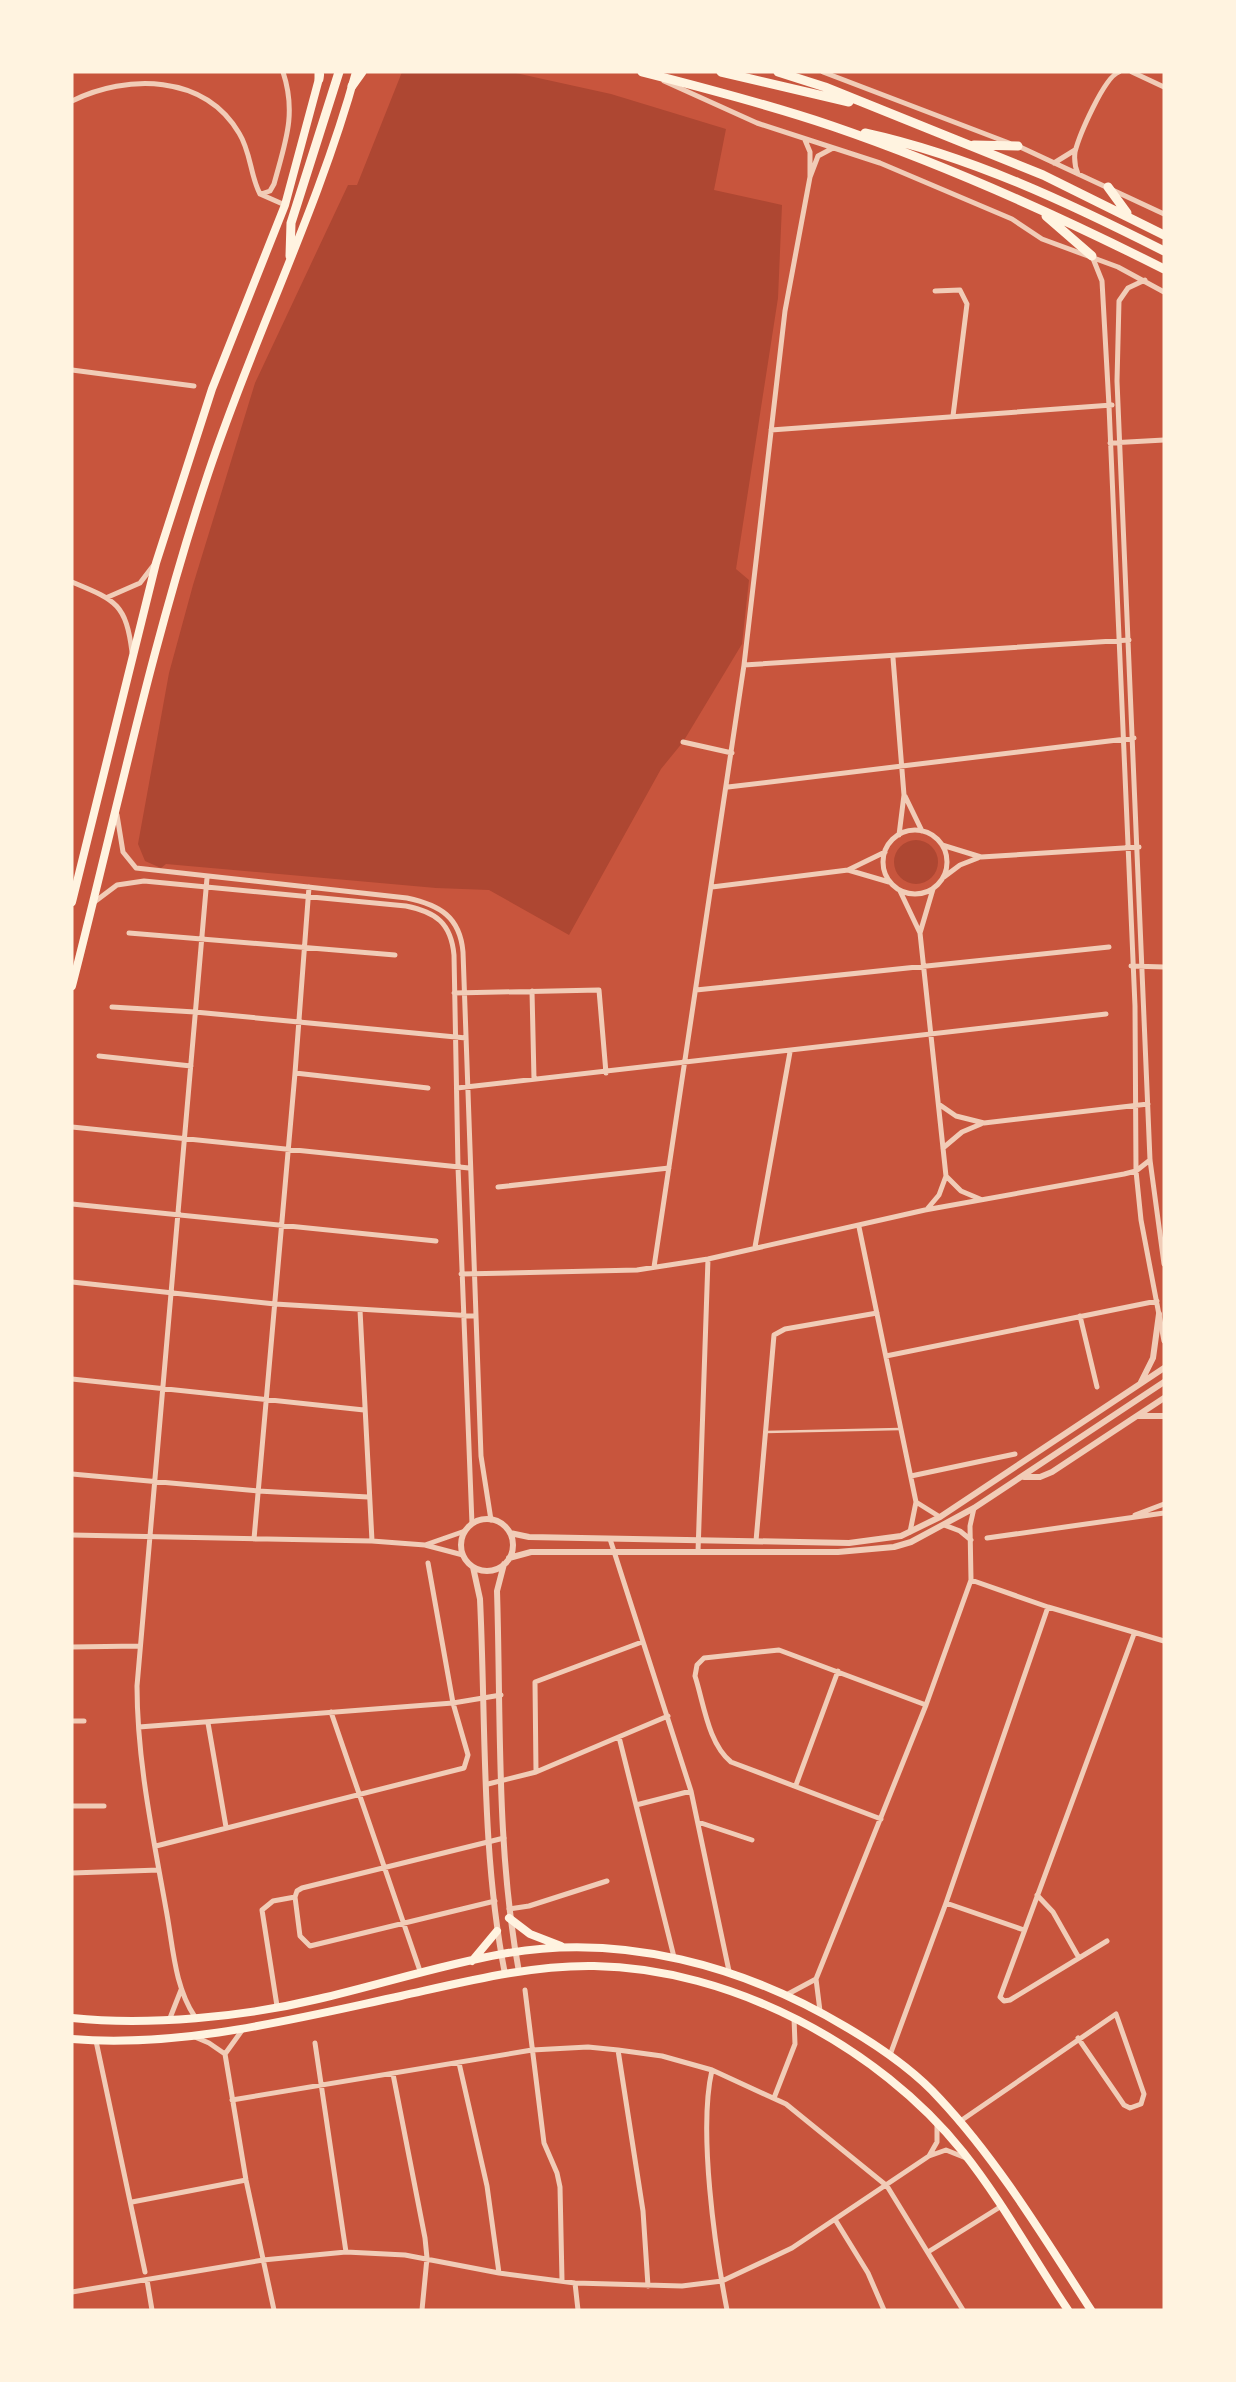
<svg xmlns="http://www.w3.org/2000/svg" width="1236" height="2382" font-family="Barlow,sans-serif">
	<rect width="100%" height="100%" fill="#c8553d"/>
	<path fill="#ae4732" d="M402 72H511L611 94 726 129 714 190 782 205 778 298 736 569 749 580 742 644 683 742 661 769 569 935 489 890 436 888 166 864 161 868 145 861 138 844 169 673 193 585 255 383 348 185H357Z
		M894 862a22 22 0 1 1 44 0a22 22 0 1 1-44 0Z"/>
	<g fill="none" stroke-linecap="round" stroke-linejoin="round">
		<path stroke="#f1ccb7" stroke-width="2.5" d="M766 1432 900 1429"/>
		<path stroke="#f1ccb7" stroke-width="5" d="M823 72 1009 143
			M1132 72 1164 87
			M664 81 757 123 880 163 1012 219 1042 239 1118 267 1164 292
			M72 101C127 74 204 74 239 133 251 152 250 175 260 194L285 205
			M805 140 810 152V177
			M1018 146 1164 214
			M1054 163 1075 150
			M1078 174C1075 167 1074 160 1075 152 1079 136 1104 77 1119 72
			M261 194 270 191 274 184C285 143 297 114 283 72
			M1092 256 1102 281 1109 406 1135 1006 1136 1171 1141 1220 1164 1341
			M1145 280 1128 288 1119 301 1117 381 1150 1160 1164 1264
			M935 291 960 290 967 304 953 416
			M72 370 194 386
			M771 430 1112 405
			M1110 443 1164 440
			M72 582C115 600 126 603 132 652
			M108 597 140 583 153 566
			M893 658 904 795 899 835
			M744 665 1129 640
			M683 742 732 753
			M728 787 1134 738
			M905 796 922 831
			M117 815 123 852 136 868 407 898C440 905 460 917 463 952L481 1456 491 1520
			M883 862a32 32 0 1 1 64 0a32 32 0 1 1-64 0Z
			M942 845 981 857 1139 847
			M848 870 889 882
			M944 877 960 865 978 858
			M712 887 848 870 885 852
			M900 891 920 933 946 1176 939 1195 928 1208
			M93 903 117 885 144 881 406 906C436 912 451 923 454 955L458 1167 472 1524
			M129 933 395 955
			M920 933 933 889
			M1131 966 1164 967
			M696 990 1109 947
			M532 991 534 1079
			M454 993 599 990 606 1073
			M112 1007 195 1012 466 1038
			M99 1056 191 1066
			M295 1073 428 1088
			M457 1088 1106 1014
			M940 1105 956 1116 984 1123 1148 1104
			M72 1127 469 1168
			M943 1148 962 1132 981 1124
			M946 1176 961 1191 980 1199
			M498 1187 669 1168
			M72 1204 436 1241
			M859 1227 916 1502 910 1532
			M755 1247 790 1052
			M654 1267 744 665 785 311 810 177 818 156 833 148
			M461 1274 637 1270 708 1259 925 1210 1124 1174 1136 1171 1150 1160
			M72 1282 275 1304 474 1316
			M360 1310 372 1541
			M1080 1316 1097 1387
			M886 1356 1157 1301
			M72 1379 364 1410
			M72 1474 258 1491 368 1497
			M911 1476 1015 1454
			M916 1502 940 1517
			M1135 1515 1164 1504
			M944 1525 960 1531 971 1540
			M72 1535 372 1541 425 1545 463 1555
			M987 1538 1164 1513
			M254 1539 295 1073 309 887
			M610 1539 691 1791 729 1971
			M756 1541 774 1335 785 1329 877 1313
			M425 1545 465 1531
			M698 1552 708 1259
			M971 1580 1048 1607 1164 1641
			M72 1647 139 1646
			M331 1712 419 1968
			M72 1721H84
			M208 1723 226 1827
			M139 1727 453 1703 501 1695
			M619 1737 674 1957
			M536 1772 535 1682 642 1642
			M488 1784 536 1772 668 1716
			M796 1785 838 1671
			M636 1805 691 1791
			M72 1806H104
			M881 1819 731 1762C708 1743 704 1704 695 1676L697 1665 704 1658 779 1650 926 1705
			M698 1822 752 1840
			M156 1846 464 1768 468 1755 453 1703 428 1563
			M72 1873 159 1870
			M1037 1895 1053 1912 1079 1958
			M295 1897 300 1936 310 1946 495 1901
			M295 1897 297 1891 302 1888 504 1838
			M946 1903 1024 1930
			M509 1909 529 1906 607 1881
			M1107 1941 1010 2000 1004 2001 1000 1997 1134 1634
			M525 1990 544 2143 557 2173 560 2187 562 2280
			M788 1994 816 1979
			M277 2006 262 1910 273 1901 295 1897
			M820 2011 816 1979 926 1705 971 1580 970 1526 974 1508
			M195 2017C174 1986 173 1945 166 1909 153 1836 137 1760 137 1686L207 878
			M170 2018 181 1990
			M243 2029 225 2054 246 2180 274 2310
			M195 2037 209 2043 225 2054
			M96 2041 145 2272
			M315 2043 346 2252
			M618 2050 643 2211 648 2286
			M890 2055 946 1903 1048 1607
			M459 2063 487 2186 499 2273
			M712 2070C698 2130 715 2248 727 2310
			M393 2074 425 2238 427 2258 422 2310
			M774 2098 795 2044 794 2018
			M232 2100 532 2050 588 2047 618 2050 662 2056 712 2070 786 2104 887 2186 963 2310
			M959 2122 1116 2014 1144 2094 1141 2104 1130 2108 1124 2105 1078 2038
			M929 2156 937 2142V2123
			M132 2202 246 2180
			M836 2221 868 2273 884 2310
			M928 2252 1000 2207
			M147 2280 152 2310
			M575 2283 578 2310
			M72 2292 263 2260 346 2252 405 2255 499 2273 575 2283 682 2286 722 2281 792 2248 929 2156 946 2150 966 2158"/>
		<path stroke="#f1ccb7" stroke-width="6" d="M1141 1382 1153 1358 1159 1314
			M1137 1416H1164
			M1024 1477H1040L1052 1472 1164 1398
			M461 1545a26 26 0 1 1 52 0a26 26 0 1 1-52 0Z
			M510 1533 529 1537 849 1543 901 1536 940 1517 1164 1368
			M509 1558 531 1552H838L894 1547 911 1542 974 1508 1164 1382
			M504 1564 497 1591C501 1717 496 1848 519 1972
			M473 1567 480 1599C486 1723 481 1852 505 1974"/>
		<path stroke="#fff3e0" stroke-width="8" d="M72 902 156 563 212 389 285 205 320 75
			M72 986C116 815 152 642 208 474 253 338 318 210 356 72
			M509 1918 530 1934 561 1946
			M472 1961 497 1931
			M72 2018C148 2026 244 2017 318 1999 379 1985 440 1965 502 1954 622 1932 744 1966 846 2027 880 2047 914 2070 940 2099 998 2161 1045 2239 1091 2310
			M72 2039C182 2048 294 2019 401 1996 464 1982 529 1965 594 1966 731 1968 878 2046 963 2152 1002 2201 1033 2258 1068 2310"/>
		<path stroke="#fff3e0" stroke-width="9" d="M319 72V79
			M642 72C705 88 770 105 832 126 946 165 1057 215 1164 269
			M721 72 849 102
			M778 72 825 87 1043 175 1164 235
			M352 86 362 72
			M865 133C970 156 1069 203 1164 251
			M974 145 1018 146
			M1108 187 1127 213
			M1046 216 1092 256
			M290 256 291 223 339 72"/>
	</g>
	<rect width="1236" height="2382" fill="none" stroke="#fff3e0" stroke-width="147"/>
</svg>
